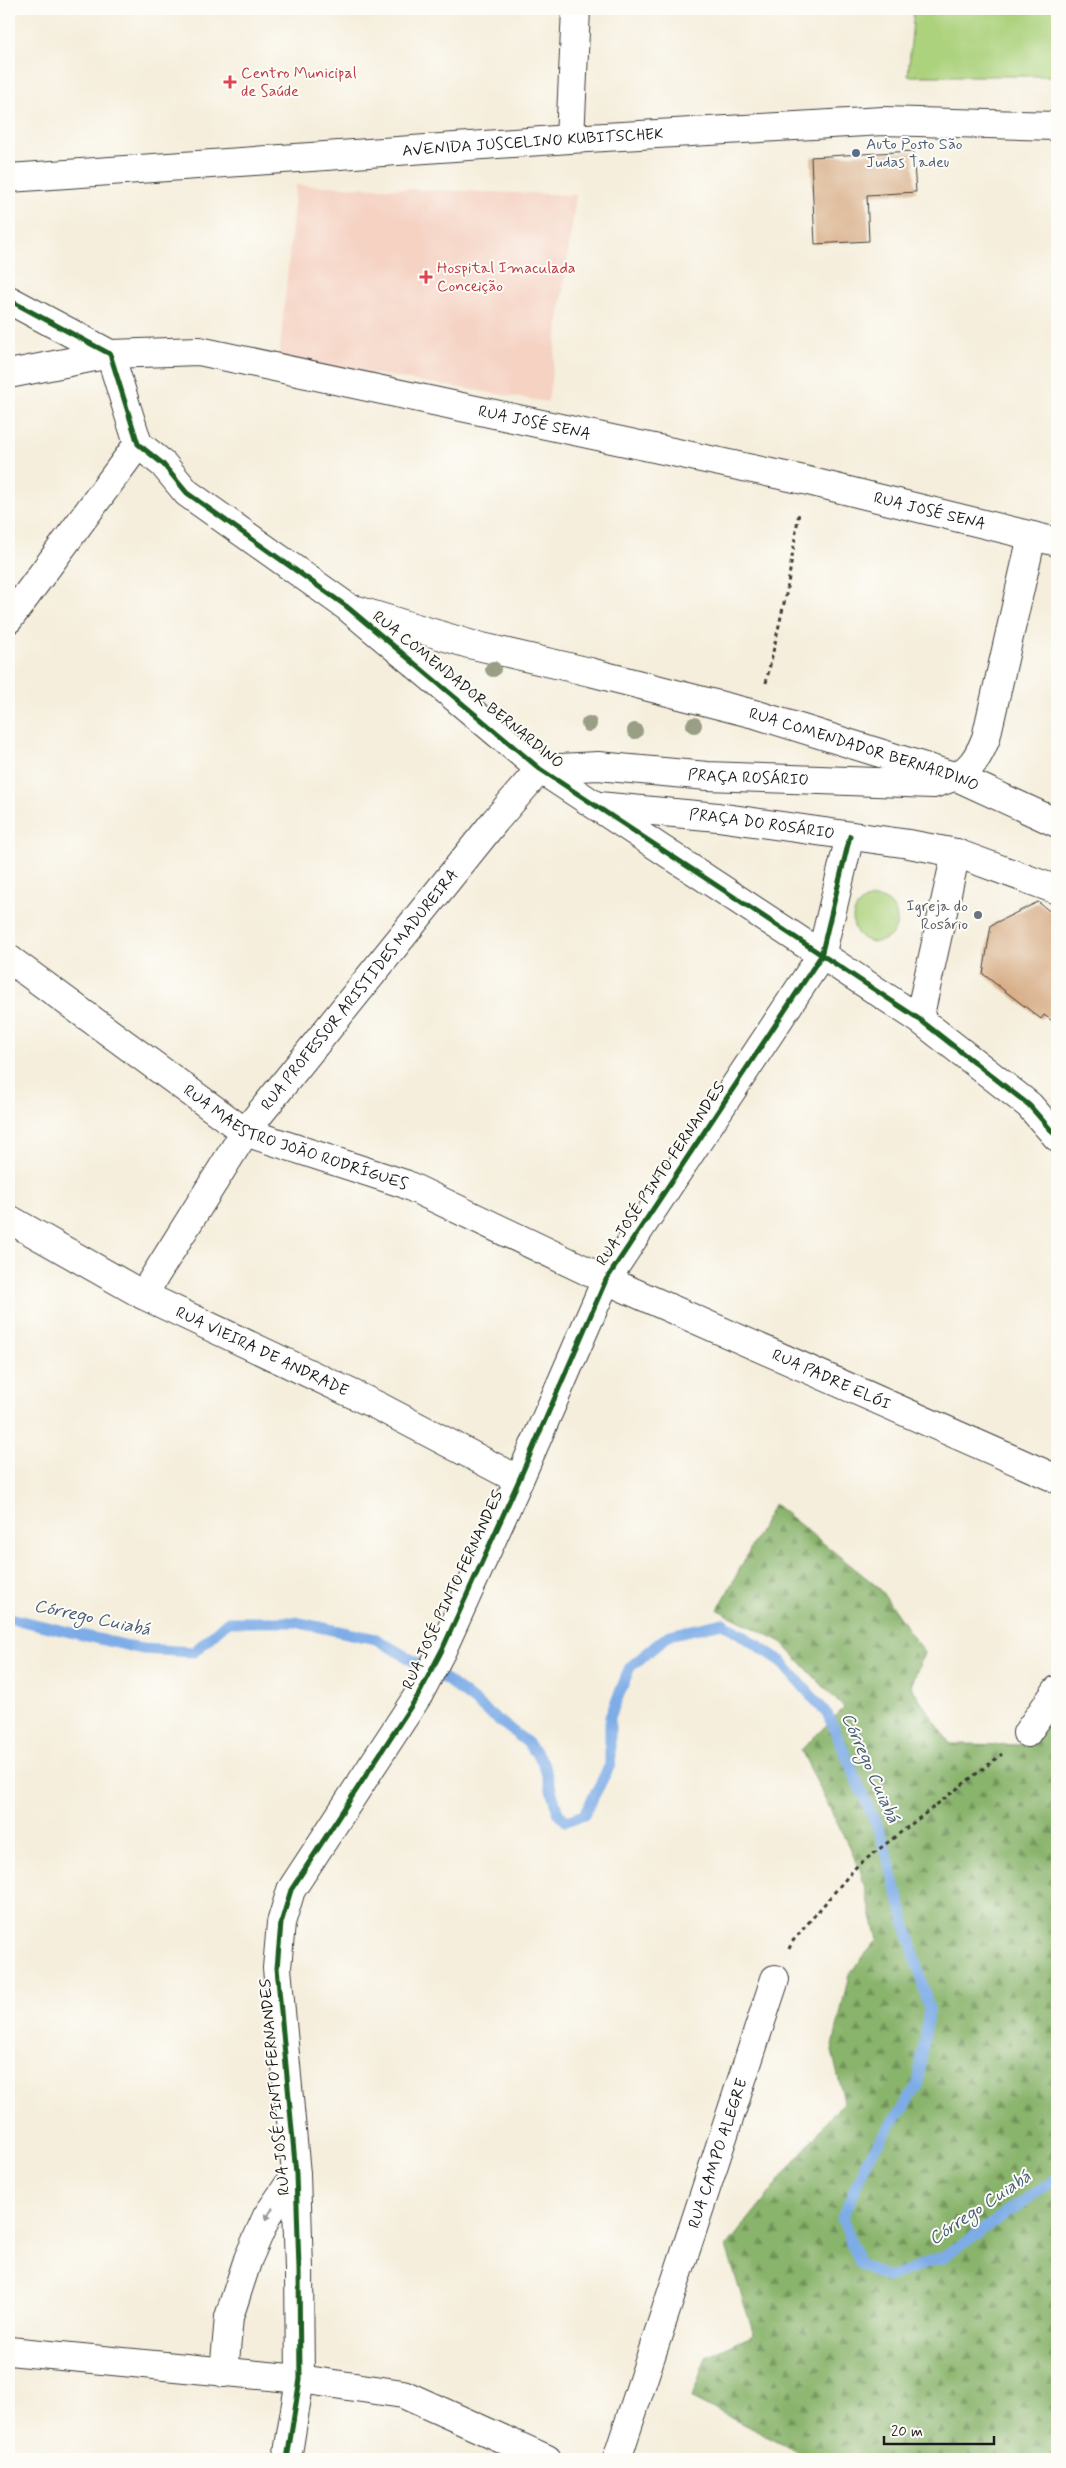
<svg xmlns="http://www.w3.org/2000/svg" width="1066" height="2468" font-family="Mynerve,sans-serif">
	<defs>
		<pattern id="forest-firs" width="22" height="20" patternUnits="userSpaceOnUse" patternTransform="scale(1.25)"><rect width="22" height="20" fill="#89b46c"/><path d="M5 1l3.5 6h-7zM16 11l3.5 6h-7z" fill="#6f9258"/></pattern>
	</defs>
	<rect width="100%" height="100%" fill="#fdfcf7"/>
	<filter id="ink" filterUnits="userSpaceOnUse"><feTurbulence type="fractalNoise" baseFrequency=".02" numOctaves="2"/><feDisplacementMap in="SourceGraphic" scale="10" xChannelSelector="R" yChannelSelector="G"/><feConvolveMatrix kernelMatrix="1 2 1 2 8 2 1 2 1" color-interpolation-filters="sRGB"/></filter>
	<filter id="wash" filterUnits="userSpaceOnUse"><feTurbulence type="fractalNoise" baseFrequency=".0096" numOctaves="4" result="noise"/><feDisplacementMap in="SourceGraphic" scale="20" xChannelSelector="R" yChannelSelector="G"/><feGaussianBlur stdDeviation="1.12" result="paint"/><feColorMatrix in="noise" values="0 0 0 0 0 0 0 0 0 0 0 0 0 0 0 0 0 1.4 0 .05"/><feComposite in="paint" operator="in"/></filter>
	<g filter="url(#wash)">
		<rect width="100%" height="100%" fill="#f5eedc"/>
		<path fill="#f5d2c2" d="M296 185 576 195 548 402 279 359Z"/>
		<path fill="url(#forest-firs)" stroke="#526844" d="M774 1504 879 1588 924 1653 911 1686 950 1744 1032 1745 1047 1726 1057 1731V2459H811L692 2398 706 2357 754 2335 726 2247 844 2101 832 2051 849 1974 878 1939 860 1869 801 1750 844 1708 780 1641 718 1610Z"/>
		<path fill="#acd27d" stroke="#64774c" d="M914 9H1057V76H908Z
			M853 920a22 22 0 1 1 44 0a22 22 0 1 1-44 0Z"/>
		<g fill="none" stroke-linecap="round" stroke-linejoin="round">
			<path stroke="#7dace7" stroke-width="11" d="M9 1618 142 1649 194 1652 227 1622H295L376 1639 448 1681 528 1743 543 1762 558 1813 566 1821 584 1815 610 1765V1717L630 1667 669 1635 723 1623 781 1661 828 1715 882 1838 929 2008 917 2087 868 2158 842 2218 859 2263 888 2278 945 2256 1057 2178"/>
		</g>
		<g id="blocks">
			<path fill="#d8af88" d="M913 151 916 192 867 195 869 241 815 244 811 157Z
				M1038 902 1057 917V1024L1044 1015 1041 1019 983 974 991 925Z"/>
		</g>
	</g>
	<g filter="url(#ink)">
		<use href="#blocks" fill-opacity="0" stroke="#3d3c39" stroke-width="1"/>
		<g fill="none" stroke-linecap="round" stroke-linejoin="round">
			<g stroke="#3d3c39" stroke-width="30">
				<g id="minor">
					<path d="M570 139 576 9"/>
					<path d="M9 300 110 354 138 444 163 464 187 493 346 606 540 769 919 1019 1029 1105 1057 1137"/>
					<path id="s1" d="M9 374 110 354 199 351 804 480 1057 542"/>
					<path id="s2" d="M357 610 469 644 590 672 758 715 957 777 1057 823"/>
					<path d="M9 619 138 444"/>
					<path id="s3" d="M598 806 718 817 909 844 956 853 1057 890"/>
					<path id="s4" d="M9 959 245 1132 405 1184 606 1280 1057 1479"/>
					<path d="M919 1019 956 853"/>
					<path id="s5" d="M9 1219 143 1295 378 1406 519 1480"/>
					<path id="s6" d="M143 1295 245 1132 495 821 540 769 598 766 707 776 933 784C964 775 974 769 986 738L1032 536"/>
					<path d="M1027 1733 1057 1690"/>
					<path d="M9 2351 300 2379 403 2394 547 2459"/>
					<path d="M224 2373 229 2317 248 2259 267 2216 296 2174"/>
					<path d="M287 2459 300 2379 299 2269 296 2174 277 1968 281 1923 291 1890 419 1694 442 1650 519 1480 606 1280 821 956 850 836"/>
					<path id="s7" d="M617 2459 775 1979"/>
				</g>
			</g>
			<g stroke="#3d3c39" stroke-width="30">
				<g id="major">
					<path id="s8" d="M9 178 570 139 883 121 1057 126"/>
				</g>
			</g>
			<path stroke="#3d3c39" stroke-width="3" stroke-dasharray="4 4" stroke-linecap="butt" d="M766 683 787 590 799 512
				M789 1949 792 1942 856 1867 1002 1754"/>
			<use href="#minor" stroke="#fff" stroke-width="28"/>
			<use href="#major" stroke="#fff" stroke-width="28"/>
			<g stroke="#fdfcf7" stroke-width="8">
				<path id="cycleway" d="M9 300 110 354 138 444 163 464 187 493 346 606 540 769 919 1019 1029 1105 1057 1137
					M287 2459 300 2379 299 2269 296 2174 277 1968 281 1923 291 1890 419 1694 442 1650 519 1480 606 1280 821 956 850 836"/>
			</g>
			<use href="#cycleway" stroke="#1b5e20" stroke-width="5"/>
		</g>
		<g fill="#999e85">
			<circle cx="493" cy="669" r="8"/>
			<circle cx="589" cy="724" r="8"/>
			<circle cx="694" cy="725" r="8"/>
			<circle cx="635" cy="731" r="8"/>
		</g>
		<defs><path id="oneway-solid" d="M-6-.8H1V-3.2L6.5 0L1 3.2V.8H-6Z" transform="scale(1.25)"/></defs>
		<use fill="#999" href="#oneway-solid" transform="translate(269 2214) rotate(121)"/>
	</g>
	<g fill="#e0444e" stroke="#fdfcf7" stroke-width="2">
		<path d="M227.5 74.5h5v5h5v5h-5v5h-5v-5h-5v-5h5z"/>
		<path d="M423.5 269.5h5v5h5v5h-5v5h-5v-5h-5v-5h5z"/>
	</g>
	<circle fill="#5c6f8a" stroke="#fdfcf7" stroke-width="2" cx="856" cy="153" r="5"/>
	<circle fill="#6b7280" stroke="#fdfcf7" stroke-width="2" cx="978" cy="915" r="5"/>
	<g text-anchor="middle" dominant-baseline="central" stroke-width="4" stroke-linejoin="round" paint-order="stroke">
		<g font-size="16" fill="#be3a42" stroke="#fdfcf7" text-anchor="start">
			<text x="241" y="73">Centro Municipal<tspan x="241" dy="18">de Saúde</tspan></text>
			<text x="437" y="268">Hospital Imaculada<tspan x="437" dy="18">Conceição</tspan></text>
		</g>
		<g font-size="16" fill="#1c1c1c" stroke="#fdfcf7">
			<text stroke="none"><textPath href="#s8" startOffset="525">AVENIDA JUSCELINO KUBITSCHEK</textPath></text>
			<text stroke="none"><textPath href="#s1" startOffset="535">RUA JOSÉ SENA</textPath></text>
			<text stroke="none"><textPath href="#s1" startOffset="940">RUA JOSÉ SENA</textPath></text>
			<text transform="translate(468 690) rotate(39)">RUA COMENDADOR BERNARDINO</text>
			<text stroke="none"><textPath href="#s2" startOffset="526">RUA COMENDADOR BERNARDINO</textPath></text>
			<text stroke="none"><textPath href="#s6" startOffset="869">PRAÇA ROSÁRIO</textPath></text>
			<text stroke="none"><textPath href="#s3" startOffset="165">PRAÇA DO ROSÁRIO</textPath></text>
			<text stroke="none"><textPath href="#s6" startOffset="375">RUA PROFESSOR ARISTIDES MADUREIRA</textPath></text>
			<text stroke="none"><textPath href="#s4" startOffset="341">RUA MAESTRO JOÃO RODRÍGUES</textPath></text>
			<text transform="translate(661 1174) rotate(-56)">RUA JOSÉ PINTO FERNANDES</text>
			<text stroke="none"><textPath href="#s5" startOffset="286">RUA VIEIRA DE ANDRADE</textPath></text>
			<text stroke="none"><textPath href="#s4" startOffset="930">RUA PADRE ELÓI</textPath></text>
			<text transform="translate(453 1590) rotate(-65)">RUA JOSÉ PINTO FERNANDES</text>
			<text transform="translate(275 2087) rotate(-95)">RUA JOSÉ PINTO FERNANDES</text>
			<text stroke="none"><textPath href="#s7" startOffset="322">RUA CAMPO ALEGRE</textPath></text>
		</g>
		<g font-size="16" fill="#4e5e75" stroke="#fdfcf7" text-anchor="start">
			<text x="866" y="144">Auto Posto São<tspan x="866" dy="18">Judas Tadeu</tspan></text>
		</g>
		<g font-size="16" fill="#5b616d" stroke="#fdfcf7" text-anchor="end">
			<text x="968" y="906">Igreja do<tspan x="968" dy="18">Rosário</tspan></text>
		</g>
		<g font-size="18" font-style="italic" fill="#485d77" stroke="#fdfcf7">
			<text transform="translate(92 1618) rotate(12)">Córrego Cuiabá</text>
			<text transform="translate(870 1768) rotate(66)">Córrego Cuiabá</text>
			<text transform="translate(980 2208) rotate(-34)">Córrego Cuiabá</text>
		</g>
	</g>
	<rect width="1066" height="2468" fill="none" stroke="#fdfcf7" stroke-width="30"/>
	<path d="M884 2436v8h110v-8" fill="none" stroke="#1c1c1c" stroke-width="2.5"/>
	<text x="891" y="2436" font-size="15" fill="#1c1c1c" stroke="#fdfcf7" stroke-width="4" paint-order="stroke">20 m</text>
</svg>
